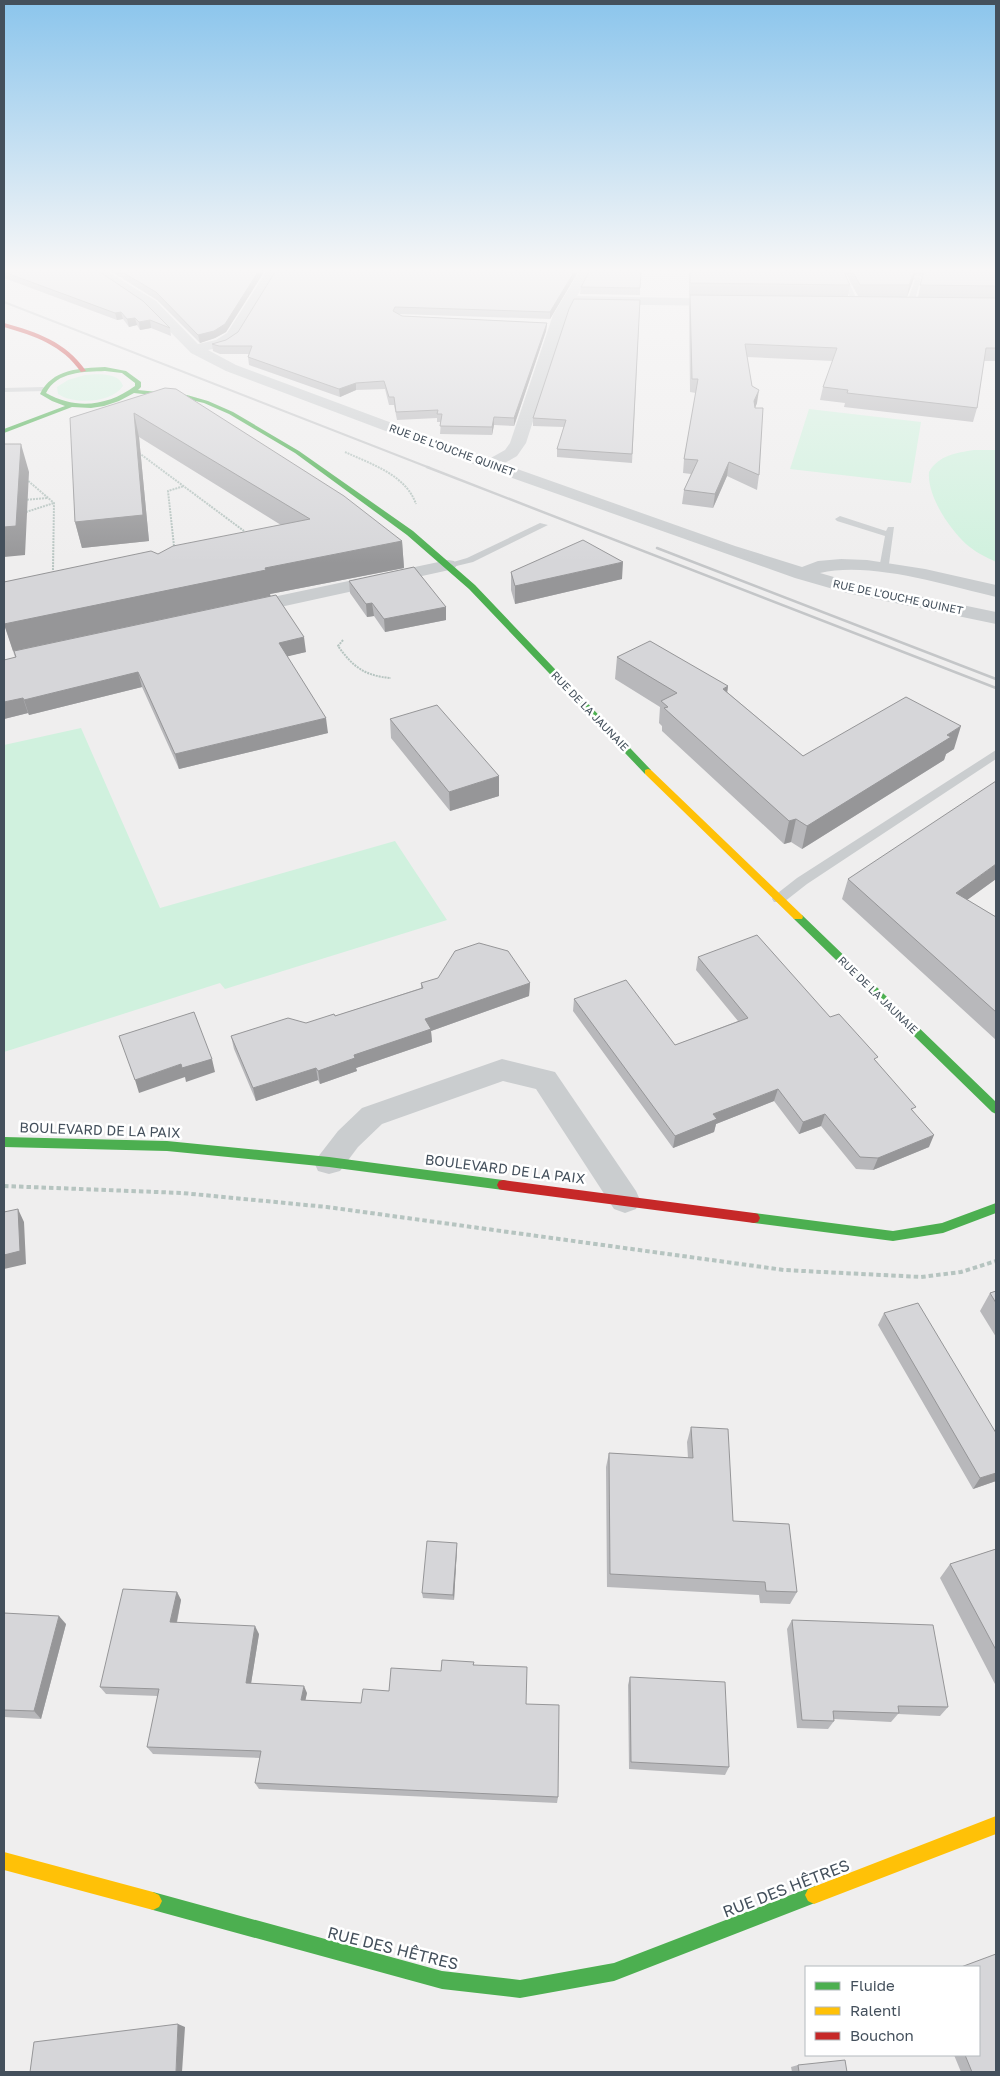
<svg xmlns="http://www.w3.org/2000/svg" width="1000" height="2076" font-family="'Golos Text',sans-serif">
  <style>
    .green { fill: #d0f1de }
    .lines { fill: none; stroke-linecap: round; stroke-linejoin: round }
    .path-far1 { stroke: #b6c4c0; stroke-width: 2; stroke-dasharray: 2 1; stroke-linecap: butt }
    .path { stroke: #b6c4c0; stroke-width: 4; stroke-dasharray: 4.5 3; stroke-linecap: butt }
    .lane { fill: #cacdcf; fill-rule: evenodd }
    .street { fill: #cacdcf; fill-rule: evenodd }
    .fast { fill: #4caf50; fill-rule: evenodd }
    .slow { fill: #ffc107; fill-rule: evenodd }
    .jam { fill: #c62828; fill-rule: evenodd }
    .rail-far1 { stroke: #c4c6c8; stroke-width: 2 }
    .rail { stroke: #c4c6c8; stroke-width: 2.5 }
    .wall { fill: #b8b8bb; fill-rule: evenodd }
    .shaded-wall { fill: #969698 }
    .building { fill: #d6d6d9; stroke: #969698 }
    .labels { text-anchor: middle; stroke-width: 5; stroke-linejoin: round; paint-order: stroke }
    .far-street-label { font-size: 11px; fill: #44505c; stroke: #fff }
    .street-label { font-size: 14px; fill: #44505c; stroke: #fff }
    .near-street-label { font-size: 16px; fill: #44505c; stroke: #fff }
  </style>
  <rect width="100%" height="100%" fill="#efeeee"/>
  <!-- green -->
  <path class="green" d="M85,375C97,374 119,372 123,386C112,403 74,405 58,394L57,387L68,380Z
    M809,409L921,422L911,483L790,469Z
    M974,450H996V562C986,557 975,552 966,544C949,528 927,496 929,472C939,455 956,453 974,450Z
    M81,728L160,908L395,841L447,920L225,989L220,983L4,1052V745Z"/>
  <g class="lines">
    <!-- path-far1 -->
    <path class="path-far1" d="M345,452C371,464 406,475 416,504
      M139,453L244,531
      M26,479L54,503L53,570
      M24,500L48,498
      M23,513L54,503
      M174,546L168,491L184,486
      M343,640L338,646C353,667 365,676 391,678"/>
    <!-- path -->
    <path class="path" d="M4,1186L182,1193L327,1207L784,1270L921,1277L961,1272L996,1261"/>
    <!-- lane -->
    <path class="lane" d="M838,272H844L860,306L853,304Z
      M883,272H895L921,278L913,307L906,305L915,280Z
      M43,387L47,389L46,391L4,392V388Z
      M840,516L886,531L888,527H894L888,571L879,569L885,536L837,521L835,519Z
      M540,523L548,525L473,562L448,568L443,565L467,558Z
      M996,750V759L807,884L784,902H774L772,899L774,896L797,878Z"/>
    <!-- street -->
    <path class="street" d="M93,272H108L156,301L198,344L216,340L227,333L266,272H278L237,339L226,346L208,350L236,365L489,459L505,450L510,443L553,315L579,272H591L577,296L732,299L733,302L732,305L727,306L573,304L567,315L526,443L517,456L503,464L735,546L802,567L818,561L841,559L867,560L925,569L996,585V597C946,585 870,561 820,573L851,582L996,612V624L847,593L795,578L484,468L226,371L191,353L146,307Z
      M448,560L454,561L457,565L454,569L244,615L237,613L234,609L237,605L244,603Z
      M502,1059L555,1072L636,1191L640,1200L636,1209L625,1213L614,1209L536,1089L503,1081L382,1124L358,1147L340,1171L329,1174L318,1171L314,1162L338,1131L362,1108Z"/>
    <!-- fast -->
    <path class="fast" d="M105,367L126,371L141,382V387L138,390L187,395L208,401L233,412L299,451L413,531L475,585L651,770V774H645L469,589L407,535L295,453L229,414L204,403L187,399L134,393L119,401L104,406L91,408L72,407L4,433V429L65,406L52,401L40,394C52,369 80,368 105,367ZM105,371L122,373L135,383V386C108,406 76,410 46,393C57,371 84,372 105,371Z
      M798,914L802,915L996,1102V1114L992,1112L794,919L793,917L794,915Z
      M4,1137L167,1141L329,1157L503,1180L507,1181L509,1185L507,1189L503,1190L329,1167L167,1151L4,1147Z
      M996,1203V1213L943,1233L893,1241L754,1223L750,1222L748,1218L750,1214L754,1213L893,1231L942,1223Z
      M814,1886L820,1889L823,1895L820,1901L614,1981L520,1998L442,1989L153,1910L147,1907L144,1901L147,1895L153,1892L442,1971L520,1980L614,1963Z"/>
    <!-- slow -->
    <path class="slow" d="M648,769L651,770L802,915L803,917L802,919H794L645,774V770Z
      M996,1816V1834L814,1904L808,1901L805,1895L808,1889Z
      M4,1852L153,1892L159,1895L162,1901L159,1907L153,1910L4,1870Z"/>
    <!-- jam -->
    <path class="jam" d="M4,323C37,332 66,342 86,371L81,372C62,345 35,336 4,327Z
      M503,1180L754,1213L758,1214L760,1218L758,1222L754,1223L503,1190L499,1189L497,1185L499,1181Z"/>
    <!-- rail-far1 -->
    <path class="rail-far1" d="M4,302L430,468"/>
    <!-- rail -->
    <path class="rail" d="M427,467L996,688
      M657,548L996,679"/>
  </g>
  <!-- wall -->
  <path class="wall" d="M4,272H100L170,328L171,336L151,328L140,330L137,325L129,327L123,319L117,320L4,278Z
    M112,272H264L226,332L215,338L200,343L157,300Z
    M578,272L550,319L398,314L402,316L547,323L546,331L514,426L494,425L492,435L440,434L441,422H437V418L397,420L394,405H389L385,389L356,390L340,397L249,365L248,357L249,354H220L213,351L212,344L226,340L238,332Z
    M689,272H844L850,285L848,296H858L845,272H996V361H984L977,408L973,422L844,407L845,403L820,400L823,387L833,361L747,357L752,386L757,403L755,408L759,475L757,490L727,476L713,508L682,504L684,490L691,474L683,473L684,459L696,393L690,392L689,307L690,295H689ZM914,275L922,277L918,297H907Z
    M581,287L640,288V295L580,294Z
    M640,300L632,463L557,457V449L564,427L533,426V418Z
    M165,388L402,541L404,568L270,594L306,652L287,656L328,733L179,769L142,687L29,715L28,713L4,719L15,657L4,624V582L158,554L281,525L139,437L149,541L82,548L75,522L70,418Z
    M511,572L622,579L515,604L511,590Z
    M349,581L446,607V620L385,632L374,616L367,617L350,593Z
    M617,657L728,686L727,692L803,756L954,749L946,754L944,760L802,849L791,842L784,844L662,731V726L659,723L660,707L615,679Z
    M390,719L499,796L450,811L391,738Z
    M848,879H996L967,900L996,917V1040L842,899Z
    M698,957L830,1017L877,1062L914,1112L929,1147L873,1170L856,1169L821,1126L799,1134L774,1101L716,1124L714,1132L673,1148L573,1011L574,999L675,1045L738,1021L696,970Z
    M421,983H530L529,996L431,1031L432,1042L356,1068L357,1071L320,1084L318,1080L256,1101L234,1049L231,1036L306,1023L335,1016L421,988Z
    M996,1291V1337L980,1311L990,1293Z
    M884,1313L996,1481L973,1489L878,1325Z
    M691,1427L733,1521L797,1592L790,1604L760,1603L759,1595L607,1587L606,1467L609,1453L688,1458L687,1442Z
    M457,1543V1548L454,1600L423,1598L422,1593Z
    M996,1549V1686L940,1578L950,1564Z
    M177,1592L181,1600L177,1623L259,1634L251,1683L307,1693L305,1700L361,1703L389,1691L441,1671L474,1662V1665L526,1704L558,1797L557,1803L259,1789L255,1783L260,1758L153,1754L147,1747L158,1696L106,1694L100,1687Z
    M4,1613L66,1624L41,1719L4,1717Z
    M792,1620L948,1707L940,1716L898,1714L891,1722L834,1719V1721L828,1729L797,1728L787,1629Z
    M630,1677L729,1767L725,1775L629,1769L628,1685Z
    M954,2055H979L996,2072H961Z
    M798,2065L847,2072H792L791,2067Z"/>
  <!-- shaded-wall -->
  <path class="shaded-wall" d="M258,272H264L226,332L215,338L200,343L198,335Z
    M574,272H578L550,319V312Z
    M915,272L913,281L907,297L909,285Z
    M121,312L123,319L117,320L115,313Z
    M135,318L137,325L129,327L127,319Z
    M150,320L151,328L140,330L139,322Z
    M547,323L546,331L514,426V418Z
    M356,383V390L340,397L339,389Z
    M759,390L757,403L752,415L754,401Z
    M134,413L139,437L149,541L82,548L75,522Z
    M494,417V425L492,435V427Z
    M21,444L29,472L25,555L4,557V527Z
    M729,462L727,476L713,508L715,494Z
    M402,541L404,568L270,594V596L13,651L4,624L265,568Z
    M623,562L622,579L515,604V586Z
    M372,603L374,616L367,617L366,604Z
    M446,607V620L385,632L384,619Z
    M304,637L306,652L281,658L279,643Z
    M138,672L142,687L29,715L24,700Z
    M728,686L725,709L723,689Z
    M23,698L28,713L4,719V702Z
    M326,718L328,733L179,769L175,754Z
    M961,726L954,749L946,754L944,760L802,849L807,826Z
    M499,776V796L450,811L449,792Z
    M796,819L791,842L784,844L789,821Z
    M996,864V879L949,913L956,893Z
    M530,983L529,996L431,1031L432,1042L356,1068L357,1071L320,1084L318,1071L354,1055L425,1019Z
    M212,1059L215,1072L186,1082L185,1077L139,1093L135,1080L181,1064Z
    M316,1068L318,1080L256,1101L253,1088Z
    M778,1089L774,1101L716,1124L714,1132L673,1148L675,1136L713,1114Z
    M825,1114L821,1126L799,1134L803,1122Z
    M934,1135L929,1147L873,1170L878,1158Z
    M18,1209L24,1222L26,1264L4,1269V1255Z
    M996,1473V1481L973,1489L980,1478Z
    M457,1543V1548L454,1600L453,1595Z
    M177,1592L181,1600L175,1630L170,1622Z
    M59,1616L66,1624L41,1719L34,1711Z
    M255,1626L259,1634L250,1690L246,1683Z
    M304,1686L307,1693L304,1707L301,1700Z
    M178,2024L185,2027L182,2072H176Z"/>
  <!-- building -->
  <path class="building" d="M4,272H100L143,301L170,328L150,320L139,322L135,318L127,319L121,312L115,313Z
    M122,272H258L225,324L214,331L198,335L156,292Z
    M275,272H574L550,312L395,307L393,311L402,316L547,323L514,418L494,417L492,427L440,426L442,414H437L438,410L396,412L394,397H389L384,381L356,383L339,389L248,357L252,346H219L212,344L226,340L238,332Z
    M589,272H641L640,288L581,287Z
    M690,272H844L850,285L690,283Z
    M853,272H914L909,285H860Z
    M924,272H996V286L920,285Z
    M690,295L996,298V348H986L977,408L847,393L848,390L823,387L837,348L745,344L752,386L759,390L754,401L755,408H763L759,475L729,462L715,494L684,490L698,460L684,459L698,379H692Z
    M574,299L640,300L632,454L557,449L566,420L533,418L569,309Z
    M165,388L176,389L344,496L402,541L265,568L266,570L4,624V582L151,551L158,554L173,546L310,519L134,413L143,515L75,522L70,418Z
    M4,444H21L16,526L4,527Z
    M583,540L623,562L515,586L511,572Z
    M414,567L446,607L384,619L372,603L366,604L349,581Z
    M276,595L304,637L279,643L326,718L175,754L138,672L24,700L23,698L4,702V660L16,657L14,651Z
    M650,641L728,686L723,689L803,756L906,697L961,726L947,735L951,737L807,826L796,819L789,821L664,708L668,707L661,701L677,693L617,657Z
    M437,705L499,776L449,792L390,719Z
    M996,781V864L956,893L996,917V1012L848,879Z
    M757,935L830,1017L839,1014L878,1057L874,1059L916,1107L911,1109L934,1135L878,1158L860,1157L825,1114L803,1122L778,1089L713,1114L717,1119L675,1136L574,999L626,980L675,1045L748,1018L698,957Z
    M479,943L508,951L530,983L425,1019L431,1029L354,1055L355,1058L318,1071L316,1068L253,1088L231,1036L288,1018L306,1023L334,1014L335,1016L423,988L421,983L438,978L455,951Z
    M194,1012L212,1059L182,1068L181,1064L135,1080L119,1036Z
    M18,1209L20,1251L4,1255V1212Z
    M996,1291V1303L990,1293Z
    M918,1303L996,1433V1473L980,1478L884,1313Z
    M691,1427L728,1429L733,1521L789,1524L797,1592L766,1591L765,1582L610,1574L609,1453L693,1458Z
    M427,1541L457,1543L453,1595L422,1593Z
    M996,1549V1650L950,1564Z
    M123,1589L177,1592L170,1622L255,1626L246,1683L304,1686L301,1700L361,1703L363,1689L389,1691L391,1668L441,1671L442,1660L474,1662L473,1665L527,1667L526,1704L559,1705L558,1797L255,1783L261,1751L147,1747L159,1689L100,1687Z
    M4,1613L59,1616L34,1711L4,1710Z
    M792,1620L933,1625L948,1707L898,1706L899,1713L833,1711L834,1721L802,1720Z
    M630,1677L725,1682L729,1767L631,1762Z
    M996,1954V2072H972L965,2055H979V1967H961Z
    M178,2024L176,2072H30L34,2042Z
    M845,2060L847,2072H799L798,2065Z"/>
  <!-- sky -->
  <linearGradient id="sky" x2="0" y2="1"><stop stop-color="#8bc5ec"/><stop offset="0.48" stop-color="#f8f7f7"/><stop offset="1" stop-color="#f8f7f7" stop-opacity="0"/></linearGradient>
  <rect width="1000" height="563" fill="url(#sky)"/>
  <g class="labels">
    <!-- far-street labels -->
    <g class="far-street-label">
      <text transform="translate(452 450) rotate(20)" y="4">RUE DE L'OUCHE QUINET</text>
      <text transform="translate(898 597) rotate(12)" y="4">RUE DE L'OUCHE QUINET</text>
      <text transform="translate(590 711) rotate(46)" y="4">RUE DE LA JAUNAIE</text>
      <text transform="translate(878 995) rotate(44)" y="4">RUE DE LA JAUNAIE</text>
    </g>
    <!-- street labels -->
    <g class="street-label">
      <text transform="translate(100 1130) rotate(2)" y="5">BOULEVARD DE LA PAIX</text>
      <text transform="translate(505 1169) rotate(7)" y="5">BOULEVARD DE LA PAIX</text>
    </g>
    <!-- near-street labels -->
    <g class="near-street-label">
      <text transform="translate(786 1888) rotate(-21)" y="6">RUE DES HÊTRES</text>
      <text transform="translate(393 1948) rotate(14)" y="6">RUE DES HÊTRES</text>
    </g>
  </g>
  <!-- border -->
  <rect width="1000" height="2076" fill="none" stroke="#44505c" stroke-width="10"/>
  <!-- legend -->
  <rect x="805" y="1966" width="175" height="90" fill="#ffffff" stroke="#b4b9be"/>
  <rect x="815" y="1982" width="25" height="8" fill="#4caf50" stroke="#b4b9be"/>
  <text x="850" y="1991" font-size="15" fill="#44505c">Fluide</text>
  <rect x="815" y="2007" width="25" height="8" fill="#ffc107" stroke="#b4b9be"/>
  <text x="850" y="2016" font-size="15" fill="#44505c">Ralenti</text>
  <rect x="815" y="2032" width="25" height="8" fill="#c62828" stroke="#b4b9be"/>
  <text x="850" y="2041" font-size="15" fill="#44505c">Bouchon</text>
</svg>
